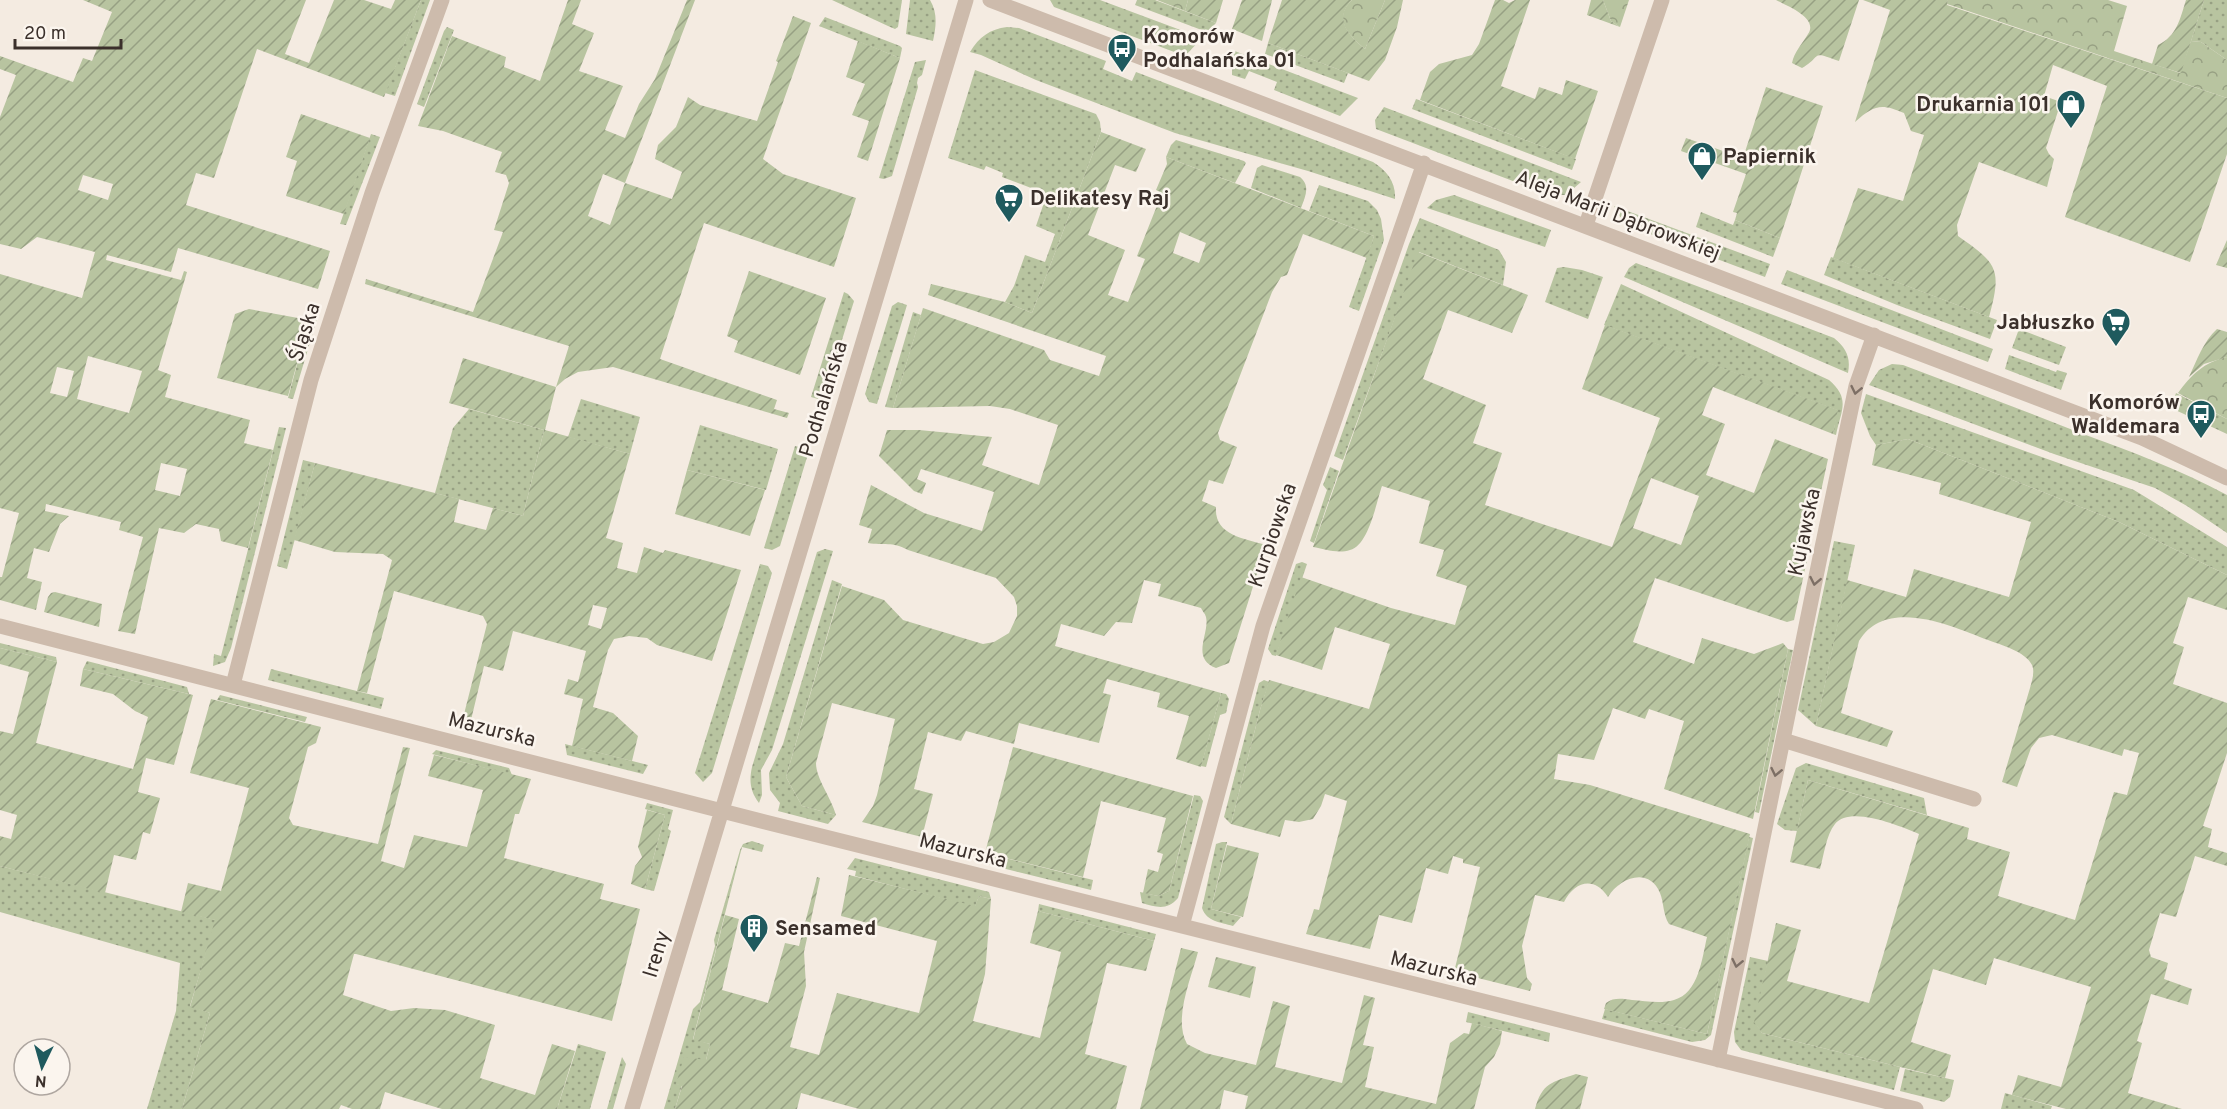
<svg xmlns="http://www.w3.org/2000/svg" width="2227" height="1109" font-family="Overpass,sans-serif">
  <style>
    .grass { fill: url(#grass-dots) }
    .forest { fill: url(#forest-crowns) }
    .garden { fill: url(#garden-furrows); fill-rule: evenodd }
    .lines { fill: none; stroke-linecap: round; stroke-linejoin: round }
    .minor { stroke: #cdbbac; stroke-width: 15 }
    .oneway { stroke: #7d6f65 }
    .labels { text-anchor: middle; stroke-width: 5; stroke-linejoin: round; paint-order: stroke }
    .poi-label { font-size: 21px; font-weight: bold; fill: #3b302b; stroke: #fbf5ee; text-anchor: start }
    .street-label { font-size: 21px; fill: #3b302b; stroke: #fbf5ee }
  </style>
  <defs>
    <pattern id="grass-dots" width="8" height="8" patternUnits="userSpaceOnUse" patternTransform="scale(1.5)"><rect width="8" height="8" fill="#b8c4a0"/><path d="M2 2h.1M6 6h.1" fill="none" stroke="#97a083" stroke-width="1.8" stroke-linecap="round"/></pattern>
    <pattern id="forest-crowns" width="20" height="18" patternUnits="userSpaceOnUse" patternTransform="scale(1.5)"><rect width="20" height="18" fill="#b8c4a0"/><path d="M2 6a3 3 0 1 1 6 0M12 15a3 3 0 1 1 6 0" fill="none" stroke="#97a083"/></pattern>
    <pattern id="garden-furrows" width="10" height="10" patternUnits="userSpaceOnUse" patternTransform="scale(1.5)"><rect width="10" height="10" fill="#b8c4a0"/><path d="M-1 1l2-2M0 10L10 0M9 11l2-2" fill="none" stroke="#97a083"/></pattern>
  </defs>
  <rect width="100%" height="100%" fill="#f4ebe1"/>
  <!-- grass -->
  <path class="grass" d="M421,0H430L395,96L385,93Z
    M832,0H902L898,27L895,29L888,26Z
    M910,0H930C938,13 936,27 933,41L906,34Z
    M1050,0H1100L1202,38L1185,56L1054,7Z
    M1137,0H1155L1216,23L1207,32L1135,5Z
    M2204,0H2227V60L2201,42L2191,41Z
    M825,17L900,46L902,48L900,58L819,26Z
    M447,27L454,30L424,107L417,104L444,31Z
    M1007,27L1019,28L1106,61L1103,69L1132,81L1136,72L1373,162C1387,171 1396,182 1395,199L1308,171L1175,133L1036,80L981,55L970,52C979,37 990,29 1007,27Z
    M1268,43L1348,73L1344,83L1265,54Z
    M1232,50L1358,98L1340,116L1274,90L1277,82L1249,71L1245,79L1232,75Z
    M926,60L922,75L918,78L917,83L918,87L892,176L884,179L879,178L915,62Z
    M975,70L1096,114L1100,122L1101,132L1032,313L1005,302L1014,286L1025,255L1045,262L1055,234L1036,226L1047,194L1002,177L1003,173L986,166L984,170L948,158Z
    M1416,99L1576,159L1572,170L1412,109Z
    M1384,107L1581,182L1566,195H1550L1376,129L1375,120Z
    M371,134L380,137L346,225L340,224Z
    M1176,140L1244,161L1246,163L1235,183L1166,157L1171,145Z
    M1262,165L1300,177C1311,186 1305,197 1301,208L1251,188L1257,168Z
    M1319,185L1368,201L1377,210L1381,219L1384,240L1359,311L1349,307L1374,236L1309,211Z
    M1454,195L1551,230L1545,247L1427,208L1436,200Z
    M1614,206L1770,264L1765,277L1629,226L1622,220Z
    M1701,212L1733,225L1735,220L1780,238L1773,257L1696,227Z
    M1420,218L1499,250L1506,262L1503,285L1419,252L1343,460L1334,456L1409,244Z
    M1831,257L1997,320L1990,339L1897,305L1824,275Z
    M1636,263L1834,338C1846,348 1851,357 1848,373L1624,277L1629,268Z
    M1564,267L1582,270L1603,277L1588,319L1545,302L1557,268Z
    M1787,270L1993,349L1988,362L1781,284Z
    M1621,284L1829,380C1851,399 1841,410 1836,435L1833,434L1837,410L1604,325Z
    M844,292L848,294L854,301L825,395L818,399L811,397Z
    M898,302L907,305L877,404L869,402L865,394L892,306Z
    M913,312L921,315L893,408L885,407Z
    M310,317L317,319L293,399L288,398Z
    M2019,329L2066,347L2059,365L2012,348Z
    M2009,355L2056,372L2057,370L2067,373L2061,390L2005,369Z
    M1892,364L1903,365C1963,388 2023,410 2083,434C2132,452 2181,470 2227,495V533L2187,506L2155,488L2054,454L1869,385L1879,370Z
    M2176,393L2227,419V434L2171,408Z
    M1866,394L2134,490L2227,547V575L2119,522L1908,439L1876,445L1870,436L1861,413Z
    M581,399L640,417L630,454L568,437Z
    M469,409L544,430L523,516L435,493L453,428Z
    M700,425L778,449L766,490L687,470Z
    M279,427L286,428L231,648L225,662L213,666L214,654L221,656Z
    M795,446L804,448L808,454L780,546L772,550L764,548Z
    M303,460L315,463L287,569L277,566Z
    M1330,467L1339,471L1314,543L1310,541L1327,490L1323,485Z
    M1834,541L1855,545L1816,726L1798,710Z
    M825,549L833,551L772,750L761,770L762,795L759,803C750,791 749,781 752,767L817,552Z
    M1302,562L1307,564L1276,656L1272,655L1268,649L1296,564Z
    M760,564L768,566L772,573L712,773L703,782L695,773Z
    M832,580L842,584L786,777L802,806L836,815L828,824L778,811L780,803L770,790L769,773L783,744Z
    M0,643L56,657L57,662L0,648Z
    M1788,649L1793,650L1759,813L1755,812Z
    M87,661L187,687L189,694L83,669Z
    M271,669L384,698L381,709L268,680Z
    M1264,680L1269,682L1260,710L1231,824L1224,817L1259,683Z
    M1221,693L1226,694L1229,699L1226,713L1220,715L1206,767L1201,766Z
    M220,695L307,717L305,722L217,700Z
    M565,744L648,765L643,774L567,755Z
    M436,750L509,768L512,775L432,754Z
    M1806,763L1924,798L1927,815L1808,780L1797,831L1785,830L1777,824L1796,768Z
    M1194,795L1200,796L1203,801L1178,898C1167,911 1156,907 1142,903L1140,892L1158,896L1169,891Z
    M647,803L673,810L668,829L671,831L654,891L645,889L665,815L645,809Z
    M1749,837L1753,838L1711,1035L1705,1040L1692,1042L1602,1019L1605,1009L1707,1034Z
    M752,841L764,845L762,852L742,847L693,1039L710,1044L706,1060L677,1084L682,1085L675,1109H664L693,1009L700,1002L715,946L714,940L740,850L743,844Z
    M1222,842H1227L1211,909L1241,917L1233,926C1220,922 1207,922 1202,908L1216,844Z
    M981,852L1093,880L1091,890L982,863Z
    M855,858L989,892L991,899L979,896L975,907L855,876L856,871L847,869Z
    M0,866L216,920L190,1006L210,1013L182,1109H147L176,1011L180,963L0,912Z
    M1039,904L1156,934L1154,941L1038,911Z
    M1750,957L1768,961L1755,1022L1762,1033L1900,1067L1894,1090L1741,1050L1735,1042L1734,1032Z
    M1468,1012L1550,1033L1549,1042L1466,1022Z
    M578,1044L606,1052L590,1109H557Z
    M622,1057L626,1064L613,1109H607Z
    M1905,1069L1954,1080L1950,1097L1944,1102L1900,1091Z
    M2005,1093L2052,1106L2051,1109H2001Z"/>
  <!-- forest -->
  <path class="forest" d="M1157,0H1188L1185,11Z
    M1352,0H1385L1365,49C1349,36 1332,19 1352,0Z
    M1603,0H1629L1620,27L1611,21Z
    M1948,0H2108L2127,6L2114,51L2180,73L2191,41L2201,42L2227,60V98L1947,4Z
    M2227,357V419L2178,393C2191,375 2204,362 2227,357Z"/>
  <!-- garden -->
  <path class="garden" d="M83,0H306L285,54L309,63L334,0H364L391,9L395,0H421L384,97L257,49L214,178L196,173L186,205L330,251L318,289L178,248L171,272L107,255L106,260L181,280L184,271L187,272L158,370L171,375L165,397L250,420L244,443L273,450L248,548L221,541L219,529L196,524L184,533L159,528L135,634L118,631L143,537L119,530L121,522L46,504L45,511L69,516L60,524L49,552L34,548L27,578L42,582L36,610L0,600V577H2L19,513L0,508V274L82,298L95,252L37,237L21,249L0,244V117L16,75L0,69V56L73,82L83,58L92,61L112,12ZM83,175L113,184L108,200L78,190ZM88,356L142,371L129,413L77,399ZM57,367L74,371L67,397L50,393ZM161,463L187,469L180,496L155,490Z
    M568,0H581L572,24L594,33L579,71L623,86L605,130L625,138L639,104L655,79L687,0H695L625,183L672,199L682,172L655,159L658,145L676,127L688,97L700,105L757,121L778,62L776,61L793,16L811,23L763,159L783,174L856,198L834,267L704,223L660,359L777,400L774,409L789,413L787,418L613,367L578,372L565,379L556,387L545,430L630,454L606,538L623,543L617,568L637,573L644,547L663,553L665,550L741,570L712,661L657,645L647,638L629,636L614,639L608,650L593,707L613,713L638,736L632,761L572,746L583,699L564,694L568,679L578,682L586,651L513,631L503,671L484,666L471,720L463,718L487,624L483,616L394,591L367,693L357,691L392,560L383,554L335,552L294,540L315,463L459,499L454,522L486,530L493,508L523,516L544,430L449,403L463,358L556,387L569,346L365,284L366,279L473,312L503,232L494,230L509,183L506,175L495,172L502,152L443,131L418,126L452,36L506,57L504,67L540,81ZM603,174L625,183L610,225L588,216ZM593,605L607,608L601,629L588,625Z
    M1188,0H1223L1216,23L1185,11Z
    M1242,0H1272L1262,41L1232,29Z
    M1282,0H1352C1333,19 1349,36 1365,49L1385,0H1403L1397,27L1385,60L1369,81L1268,43Z
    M1495,0H1503L1509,3L1515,0H1530L1501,86L1535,99L1539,87L1562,95L1566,80L1598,91L1575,159L1420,100L1430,72L1439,64L1472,55L1479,44Z
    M1591,0H1603L1611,21L1620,27L1587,15Z
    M1776,0H1859L1839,61C1809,50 1823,56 1802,68L1792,63C1794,52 1802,44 1808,34C1819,18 1787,6 1776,0Z
    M1863,0H1948L1947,5L2227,98V154L2190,262L2065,217L2107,86L2053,65L2044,96L2061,102L2046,148L2049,154L2054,159L2047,187L1979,162L1957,225L1958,236C1998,264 2002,269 1989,317L1833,258L1858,188L1903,201L1924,135L1911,131L1904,113C1881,103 1874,105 1855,122L1890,10Z
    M2186,0H2204L2181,73L2152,64L2158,45C2177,36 2180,19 2186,0Z
    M858,41L900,58L868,161L857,157L869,121L852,115L865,84L846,77Z
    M1766,87L1823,106L1780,238L1735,220L1737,213L1733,212L1746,174L1681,151L1686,138L1743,158Z
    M301,114L370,138L344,214L286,196L297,161L286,157Z
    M1101,132L1146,149L1136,172L1115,165L1088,235L1125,250L1108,295L1128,302L1145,259L1137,256L1162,193L1156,190L1167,164L1166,157L1374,236L1367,258L1303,234L1287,275L1281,277L1272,292L1218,433L1220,440L1237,447L1223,484L1209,480L1202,501L1216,507C1214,535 1243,538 1266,545L1229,663L1216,668C1190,658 1210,633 1206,617C1205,613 1202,611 1201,608L1158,596L1161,584L1144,580L1132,623L1116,622L1104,636L1061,624L1055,646L1221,693L1201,767L1176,759L1189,716L1157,707L1160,693L1107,679L1103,693L1111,695L1099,743L1019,723L1014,744L966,731L961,741L928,732L914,789L933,794L922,837L862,822L873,806L877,795L895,719L832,703L816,763C816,779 831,797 836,815L802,806L786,777L842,586L884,600L903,620L983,644L994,642L1009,633L1017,616V606L1014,597L996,578L908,550C892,541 884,546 868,543L872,529L859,525L871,485L924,513L982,531L994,492L921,469L917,479L926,483L922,494L914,491L879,456L887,430H919L992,437L982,465L1039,485L1058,425L1010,409L990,406L893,408L923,308L1044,350L1050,360L1099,376L1106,356L928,295L931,284L1005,302L1032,313ZM1180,232L1206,243L1199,263L1173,253Z
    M2227,240V268L2216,265Z
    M1418,252L1528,295L1512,333L1448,310L1423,379L1486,405L1473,443L1502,453L1485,505L1612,547L1660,418L1582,389L1605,325L1838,410L1833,434L1713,387L1702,415L1725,424L1706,475L1754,493L1775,439L1828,459L1818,505L1805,504L1800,534L1812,537L1794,620L1787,622L1655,578L1633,642L1694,664L1702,638L1754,654L1783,643L1788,649L1753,819L1664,789L1684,721L1649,709L1645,719L1613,708L1594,760L1558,754L1554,779L1590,785L1750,834L1707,1034L1604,1009L1606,1003C1614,997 1623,999 1632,1000C1645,1001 1661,1004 1674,1000C1699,993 1702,958 1707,937L1669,924C1663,915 1664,903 1660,893C1649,866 1619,878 1608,897C1594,875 1574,882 1564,902L1535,895L1522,946L1527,978L1532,984L1530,991L1454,972L1480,867L1463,863V859L1453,856L1448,874L1426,868L1412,923L1379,915L1370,949L1306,934L1314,909L1319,910L1347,801L1325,794L1321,806L1313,819L1299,822L1285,820L1280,837L1231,824L1260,710L1269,680L1369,709L1390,644L1335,627L1322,670L1276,655L1301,577L1391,608L1455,625L1467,586L1436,576L1444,550L1419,543L1430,501L1382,486C1376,503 1369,545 1350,550C1338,554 1324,549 1313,547ZM1651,478L1699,496L1681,545L1633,528Z
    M749,271L826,298L800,375L734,352L738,341L727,336Z
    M249,309L309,320L288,396L217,378L235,314Z
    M2217,329L2227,332V357L2204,364L2189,377C2197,360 2203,342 2217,329Z
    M1908,439L2119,522L2227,575V610L2188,597L2173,643L2184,647L2173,684L2227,703V753L2203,826L2212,829L2208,847L2227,853V866L2195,856L2176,917L2160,913L2149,950L2151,957L2168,963L2164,979L2192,989L2188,1005L2151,994L2137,1041L2142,1043L2128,1093L2182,1109H2066L2012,1095L2018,1075L2061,1087L2091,987L1994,958L1986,985L1933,969L1911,1042L1951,1055L1945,1078L1762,1033L1754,1022L1776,923L1801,930L1787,981L1869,1003L1919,834C1900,826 1850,805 1835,824C1826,835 1824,855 1820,869L1790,862L1808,780L1969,828L1967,839L2010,852L1998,896L2075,920L2114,792L2127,795L2139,753L2124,749L2122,756L2052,735L2039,738L2031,748L2017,787L2002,782L2030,688C2032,681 2035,672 2032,665C2025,651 2001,645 1988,640C1952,626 1886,596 1859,641L1841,713L1893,731L1887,747L1816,726L1847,580L1906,597L1914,569L2009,597L2031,522L1939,494L1941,483L1872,465L1876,445Z
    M687,470L765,490L750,536L675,514Z
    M55,592L102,604L99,627L44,612L48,597L51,593Z
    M0,648L57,662L36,743L133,769L148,717L135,711L113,694L80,686L83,669L193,695L174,765L146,758L138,792L160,798L150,834L143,832L136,860L114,855L105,893L0,866V836L11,839L17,815L0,810V731L13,734L29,672L0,664Z
    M211,699L321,727L316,743L308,747L289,818L293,825L378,844L403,747L410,748L381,861L404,868L414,835L467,847L483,790L428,776L434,755L531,779L519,814H515L504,858L604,884L600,899L640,909L612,1021L356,954H354L343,995L391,1011L414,1008L445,1010L495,1025L480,1078L535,1095L552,1044L575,1051L557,1109H442L385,1092L380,1109H352L341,1105L339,1109H182L210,1013L190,1007L215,920L181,912L188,883L221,891L249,788L190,773Z
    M1013,747L1193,796L1169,891L1158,896L1143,893L1148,869L1158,872L1163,854L1157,852L1166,818L1101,801L1083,877L985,853Z
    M647,810L665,815L645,889L631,884L635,866L642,857L638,847Z
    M1227,845L1259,853L1243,917L1211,909Z
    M849,875L975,906L979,896L991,899L985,974L973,1021L1040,1038L1061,952L1030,943L1038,911L1154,941L1146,971L1107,963L1085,1054L1127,1066L1116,1109H859L801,1093L797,1109H675L682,1086L676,1084L684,1057L706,1060L710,1044L693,1040L725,915L739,919L722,990L768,1003L785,943L799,946L817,877L820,878L804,952L806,986L790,1047L819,1055L837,993L919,1013L937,941L841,916Z
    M1181,948L1198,952C1191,979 1173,1019 1187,1044L1205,1053L1256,1065L1273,1001L1290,1006L1275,1067L1342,1083L1364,995L1375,998L1363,1045L1374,1047L1365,1087L1436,1104L1450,1043L1464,1033L1469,1034L1472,1023L1502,1031L1500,1044L1494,1057L1485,1067L1474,1109H1245L1248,1096L1224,1090L1220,1109H1140Z
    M1216,957L1256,967L1250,998L1208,987Z
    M1576,1074L1588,1077L1580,1109H1535C1542,1083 1552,1082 1576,1074Z"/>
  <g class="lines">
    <!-- minor -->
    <path class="minor" d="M990,0L2142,438L2227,478
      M1586,225L1662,0
      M0,626L765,822L1916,1109
      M233,685L311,380L372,193L442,0
      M1783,740L1974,799
      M1182,926L1263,626L1424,163
      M1718,1060L1820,557L1856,386L1874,335
      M632,1109L966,0"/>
  </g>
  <!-- one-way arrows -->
  <defs><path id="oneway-chevron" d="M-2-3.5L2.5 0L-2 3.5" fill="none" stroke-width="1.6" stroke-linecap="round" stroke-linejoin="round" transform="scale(1.5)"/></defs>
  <g class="oneway">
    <use href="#oneway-chevron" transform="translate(1856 390) rotate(102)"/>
    <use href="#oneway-chevron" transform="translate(1815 581) rotate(101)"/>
    <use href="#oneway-chevron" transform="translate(1776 772) rotate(102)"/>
    <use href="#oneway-chevron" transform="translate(1737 963) rotate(102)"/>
  </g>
  <!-- icons -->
  <defs>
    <g id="bus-pin" transform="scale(1.5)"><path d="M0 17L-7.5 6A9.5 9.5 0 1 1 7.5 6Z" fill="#1f5a5e" stroke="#fbf5ee"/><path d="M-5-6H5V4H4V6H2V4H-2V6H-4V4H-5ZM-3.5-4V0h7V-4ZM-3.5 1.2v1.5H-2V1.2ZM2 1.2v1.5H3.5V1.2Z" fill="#fff"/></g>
    <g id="shop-pin" transform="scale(1.5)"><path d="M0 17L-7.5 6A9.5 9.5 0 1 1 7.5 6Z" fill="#1f5a5e" stroke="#fbf5ee"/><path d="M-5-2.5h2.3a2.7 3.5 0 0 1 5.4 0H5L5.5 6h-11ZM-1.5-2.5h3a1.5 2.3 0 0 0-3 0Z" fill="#fff"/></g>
    <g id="supermarket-pin" transform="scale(1.5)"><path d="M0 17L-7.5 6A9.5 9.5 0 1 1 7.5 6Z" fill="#1f5a5e" stroke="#fbf5ee"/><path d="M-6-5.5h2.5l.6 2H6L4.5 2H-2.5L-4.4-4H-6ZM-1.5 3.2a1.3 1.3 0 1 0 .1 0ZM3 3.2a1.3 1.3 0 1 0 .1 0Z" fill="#fff"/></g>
    <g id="building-pin" transform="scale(1.5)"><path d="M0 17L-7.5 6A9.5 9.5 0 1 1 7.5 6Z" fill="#1f5a5e" stroke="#fbf5ee"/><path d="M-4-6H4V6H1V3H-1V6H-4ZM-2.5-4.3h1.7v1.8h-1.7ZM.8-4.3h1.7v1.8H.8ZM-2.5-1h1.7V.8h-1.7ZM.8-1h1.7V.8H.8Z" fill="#fff"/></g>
  </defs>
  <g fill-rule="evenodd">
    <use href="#bus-pin" x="1122" y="48"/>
    <use href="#shop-pin" x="2071" y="104"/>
    <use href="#shop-pin" x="1702" y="156"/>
    <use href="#supermarket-pin" x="1009" y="198"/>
    <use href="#supermarket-pin" x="2116" y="322"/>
    <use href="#bus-pin" x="2201" y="414"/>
    <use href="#building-pin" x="754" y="928"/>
  </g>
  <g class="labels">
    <!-- poi labels -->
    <g class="poi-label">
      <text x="1143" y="43">Komorów<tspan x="1143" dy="24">Podhalańska 01</tspan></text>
      <text x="2050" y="111" text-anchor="end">Drukarnia 101</text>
      <text x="1723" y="163">Papiernik</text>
      <text x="1030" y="205">Delikatesy Raj</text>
      <text x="2095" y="329" text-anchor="end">Jabłuszko</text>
      <text x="2180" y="409" text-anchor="end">Komorów<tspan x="2180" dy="24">Waldemara</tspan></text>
      <text x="775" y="935">Sensamed</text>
    </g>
    <!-- street labels -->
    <g class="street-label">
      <text transform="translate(1618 215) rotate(21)" y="7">Aleja Marii Dąbrowskiej</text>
      <text transform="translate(304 332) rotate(-72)" y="7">Śląska</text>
      <text transform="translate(823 399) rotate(-73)" y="7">Podhalańska</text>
      <text transform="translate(1804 532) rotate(-78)" y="7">Kujawska</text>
      <text transform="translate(1272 535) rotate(-71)" y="7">Kurpiowska</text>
      <text transform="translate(492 729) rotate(14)" y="7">Mazurska</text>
      <text transform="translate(963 850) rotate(14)" y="7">Mazurska</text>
      <text transform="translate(656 954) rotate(-73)" y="7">Ireny</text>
      <text transform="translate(1434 968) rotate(14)" y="7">Mazurska</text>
    </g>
  </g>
  <!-- north arrow -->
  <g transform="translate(42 1067) rotate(185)"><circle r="28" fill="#fbf5ee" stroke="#aea6a0" stroke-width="1.5"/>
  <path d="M0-4.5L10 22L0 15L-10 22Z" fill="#1f5a5e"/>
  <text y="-9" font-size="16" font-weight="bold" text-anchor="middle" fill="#3b302b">N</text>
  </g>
  <!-- scale -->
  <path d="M15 39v9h106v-9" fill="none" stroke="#3b302b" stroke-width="3"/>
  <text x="24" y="39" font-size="18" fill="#3b302b" stroke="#fbf5ee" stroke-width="4.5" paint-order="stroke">20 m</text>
</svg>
